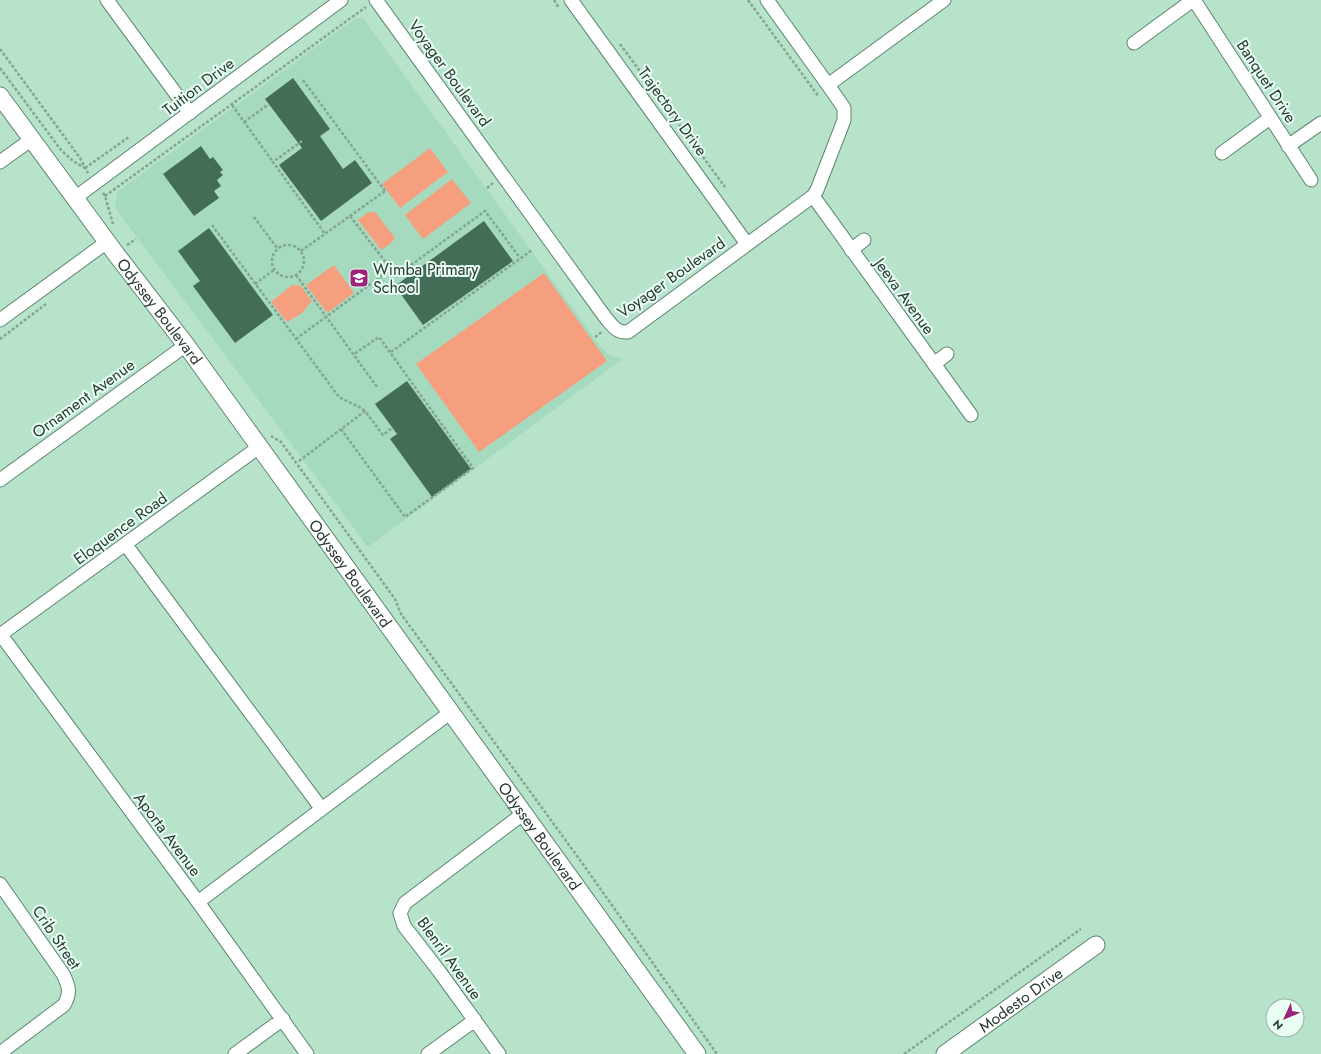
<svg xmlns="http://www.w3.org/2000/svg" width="1321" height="1054" font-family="Jost,sans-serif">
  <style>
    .built { fill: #a5dabe }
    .green { fill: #f59f7e }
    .building { fill: #446d58 }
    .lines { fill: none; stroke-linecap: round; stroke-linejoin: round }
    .minor-casing { stroke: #5d8671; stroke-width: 15 }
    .tertiary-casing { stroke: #5d8671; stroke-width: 19 }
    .path { stroke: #83a592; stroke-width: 2.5; stroke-dasharray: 3 2; stroke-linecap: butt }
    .minor { stroke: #fff; stroke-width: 13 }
    .tertiary { stroke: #fff; stroke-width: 17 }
    .labels { text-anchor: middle; stroke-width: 4; stroke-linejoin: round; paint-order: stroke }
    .street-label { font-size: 16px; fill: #293a31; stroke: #e8fef2 }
    .poi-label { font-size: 16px; fill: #293a31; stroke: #e8fef2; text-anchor: start }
  </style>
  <rect width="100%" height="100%" fill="#b7e3cb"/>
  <!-- built -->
  <path class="built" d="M356,18H363L601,347L608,354L619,358H624L368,547L115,208L117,192Z"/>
  <!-- green -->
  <path class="green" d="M430,148L448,172L400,208L382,184Z
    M452,179L471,203L423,239L405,215Z
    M371,212H375L395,238L390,244L381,250L358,220L367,213Z
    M334,265L354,293L327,313L306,285Z
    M544,273L607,361L479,452L416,364Z
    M292,285L301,286L312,301L301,314L287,322L271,302Z"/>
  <!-- building -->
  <path class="building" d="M293,78L330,129L320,136L343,169L355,160L372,183L321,221L279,165L302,148L265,99Z
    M201,146L210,159L213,157L223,170L220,172L223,175L217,180L221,186L214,191L219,198L194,216L163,174Z
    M484,221L513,261L423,325L395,286Z
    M209,228L273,315L235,343L193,286L200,281L178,251Z
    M407,381L471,469L432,497L390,439L397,434L375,404Z"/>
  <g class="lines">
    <!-- minor casing -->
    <g class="minor-casing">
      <path id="minor" d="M107,0L190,113
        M376,0L605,317C613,326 616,333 628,332L813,196L817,190L841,128L844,120V108L828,85L767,0
        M571,0L747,244
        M1194,0L1311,180
        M1134,43L1193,0
        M828,85L944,0
        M1288,146L1321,123
        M1222,153L1270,118
        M0,162L32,139
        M813,196L971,415
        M75,198L341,0
        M851,250L864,240
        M0,320L107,242
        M934,364L947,354
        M0,480L186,345
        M126,545L321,808
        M0,635L259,447
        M1,635L198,902L307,1054
        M0,884L63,974C69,986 71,993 64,1005L0,1053
        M198,902L451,712
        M235,1054L283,1019
        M428,1054L475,1020
        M499,1054L439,971L404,926L400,913L405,903L524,813"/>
    </g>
    <!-- tertiary casing -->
    <g class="tertiary-casing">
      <g id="tertiary">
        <path id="s1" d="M0,96L116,254L186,345L697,1054"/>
        <path id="s2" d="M945,1054L1096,945"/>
      </g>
    </g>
    <!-- path -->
    <path class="path" d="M554,0L559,8
      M748,0L819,97
      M620,44L725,187
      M0,49L80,158L88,173
      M0,68L61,150L73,161L85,168
      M303,80L385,191
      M232,105L273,162
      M244,122L269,104
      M302,141L273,162L325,234
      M85,168L129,137
      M487,188L493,183
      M103,193L105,196L113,224
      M105,196L366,7
      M350,216L391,269
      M254,217L277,248
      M212,225L339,397L361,408L365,411
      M272 261a16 16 0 1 1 32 0a16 16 0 1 1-32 0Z
      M127,245L136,239
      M301,251L385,191
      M296,275L377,387
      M255,284L274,270
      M595,337L602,332
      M0,339L46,304
      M296,339L391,269L396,276L485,211L520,258
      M391,352L532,250
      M341,429L405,517L473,468L379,337L354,354
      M271,436L281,442L395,599L401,614L585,867L717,1054
      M299,461L365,411L383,435L392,428
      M904,1054L1081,929"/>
    <!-- minor -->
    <use href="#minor" class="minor"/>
    <!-- tertiary -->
    <use href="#tertiary" class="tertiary"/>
  </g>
  <!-- icons -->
  <defs>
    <g id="school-square" transform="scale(1)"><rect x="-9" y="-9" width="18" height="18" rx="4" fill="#9c227b" stroke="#e8fef2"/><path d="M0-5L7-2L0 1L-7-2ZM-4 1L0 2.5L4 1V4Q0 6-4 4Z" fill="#fff"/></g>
  </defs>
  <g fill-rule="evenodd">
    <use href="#school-square" x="359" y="278"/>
  </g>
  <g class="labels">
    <!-- street labels -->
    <g class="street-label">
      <text transform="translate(450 73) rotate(54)" y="6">Voyager Boulevard</text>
      <text transform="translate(1267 81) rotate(57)" y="6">Banquet Drive</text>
      <text transform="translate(198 86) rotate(-37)" y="6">Tuition Drive</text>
      <text transform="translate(673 111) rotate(54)" y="6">Trajectory Drive</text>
      <text transform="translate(671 277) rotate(-35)" y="6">Voyager Boulevard</text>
      <text transform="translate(905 296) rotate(54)" y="6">Jeeva Avenue</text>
      <text dy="6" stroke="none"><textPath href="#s1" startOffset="268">Odyssey Boulevard</textPath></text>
      <text transform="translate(83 398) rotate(-36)" y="6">Ornament Avenue</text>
      <text transform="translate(120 528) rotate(-36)" y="6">Eloquence Road</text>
      <text dy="6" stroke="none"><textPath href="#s1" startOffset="592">Odyssey Boulevard</textPath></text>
      <text transform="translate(168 834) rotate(53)" y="6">Aporta Avenue</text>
      <text dy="6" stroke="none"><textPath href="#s1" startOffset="916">Odyssey Boulevard</textPath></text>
      <text transform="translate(57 937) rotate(56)" y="6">Crib Street</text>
      <text transform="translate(450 958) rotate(54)" y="6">Blenril Avenue</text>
      <text dy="6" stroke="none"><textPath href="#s2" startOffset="93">Modesto Drive</textPath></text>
    </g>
    <!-- poi labels -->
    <g class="poi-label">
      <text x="373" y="275">Wimba Primary<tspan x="373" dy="18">School</tspan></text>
    </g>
  </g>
  <!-- north arrow -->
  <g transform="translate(1285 1018) rotate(226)"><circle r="19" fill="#e8fef2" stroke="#9cb0a5"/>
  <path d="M0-3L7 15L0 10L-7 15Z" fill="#9c227b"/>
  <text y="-6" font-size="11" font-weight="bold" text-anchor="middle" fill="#293a31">N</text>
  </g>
</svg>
